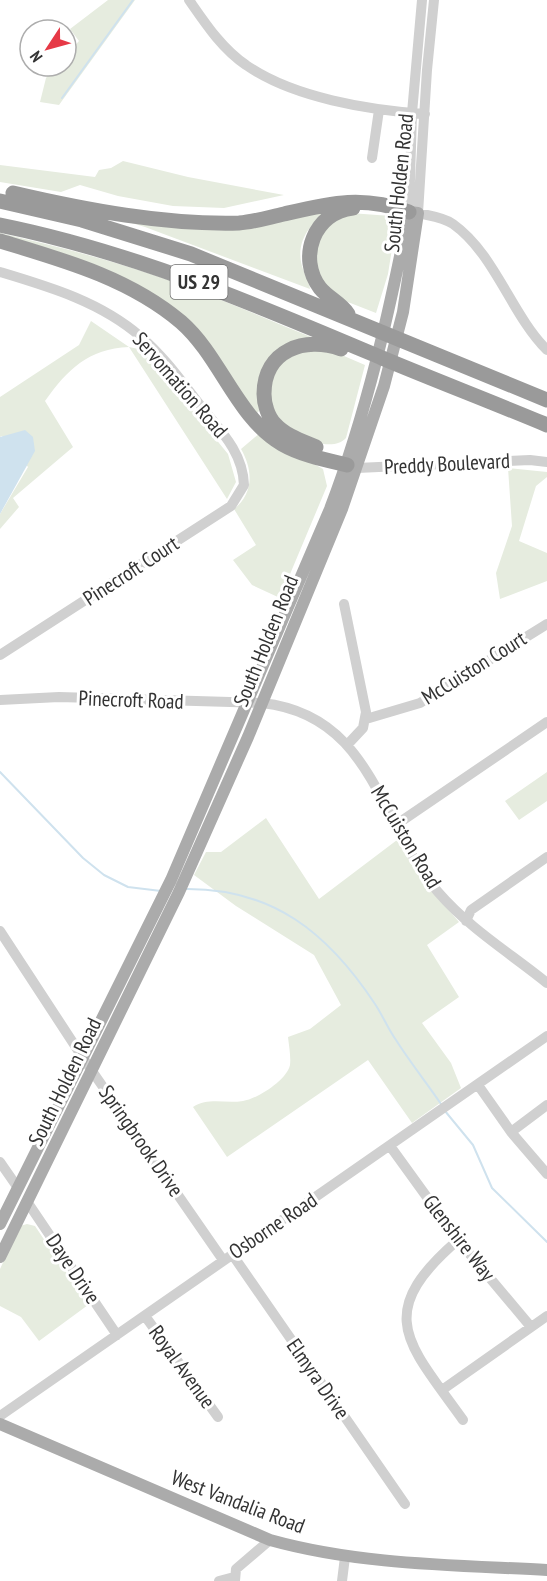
<svg xmlns="http://www.w3.org/2000/svg" width="547" height="1581" font-family="'PT Sans Narrow',sans-serif">
  <style>
    .green { fill: #e6ecdf }
    .water { fill: #cfe2ee }
    .lines { fill: none; stroke-linecap: round; stroke-linejoin: round }
    .stream { stroke: #cfe2ee; stroke-width: 2 }
    .minor { stroke: #d0d0d0; stroke-width: 10 }
    .major { stroke: #ababab; stroke-width: 12 }
    .highway { stroke: #9a9a9a; stroke-width: 15 }
    .labels { text-anchor: middle; stroke-width: 6; stroke-linejoin: round; paint-order: stroke }
    .shield { fill: #fff; stroke: #707070; stroke-width: 1.5 }
    .shield-label { font-size: 20px; font-weight: bold; fill: #333 }
    .street-label { font-size: 21px; fill: #333; stroke: #fff }
  </style>
  <rect width="100%" height="100%" fill="#fff"/>
  <!-- green -->
  <path class="green" d="M108,0H135L59,105L40,102L46,78L56,66H66V55L79,41L70,29Z
    M123,161L188,177L284,195L224,208L173,206L118,196L80,185L61,192L0,182V165L95,177L99,170L111,168Z
    M331,209C311,222 295,241 302,266C304,274 309,281 310,289L145,227L95,212L188,227Z
    M350,213L391,216L396,223L388,274L376,313L335,297L315,271L316,239L324,227Z
    M0,233C61,247 121,263 180,284C224,300 268,320 311,337L285,345L261,409L257,413L167,306L0,236Z
    M91,321L129,347L143,350L228,454L236,482L227,499L129,347C88,349 68,369 45,401L73,447L13,498L19,507L0,529V514L28,467L2,436L0,437V397L79,345Z
    M323,347L365,365L346,438C332,454 292,436 280,422C263,404 266,368 287,355C295,349 313,349 323,347Z
    M260,433L323,469L327,486L280,598L252,585L233,560L256,545L234,509C254,493 253,470 241,449Z
    M508,468L547,472V477L536,486L519,541L547,553V581L500,599L496,573L512,526Z
    M547,772V801L519,820L505,801Z
    M266,818L319,899L397,840L416,872L459,922L427,945L459,997L422,1023L451,1063L461,1088L412,1123L368,1060L227,1157L193,1107C209,1097 225,1104 243,1101C257,1099 287,1080 290,1065C291,1057 289,1046 288,1037L310,1029L341,1005L314,955L236,906L194,875L206,852H221Z
    M27,1224L35,1226L88,1305L39,1341L21,1317L0,1306V1269L20,1226Z"/>
  <!-- water -->
  <path class="water" d="M25,430L33,437L35,451L0,514V437Z"/>
  <g class="lines">
    <!-- stream -->
    <path class="stream" d="M62,98L133,0
      M0,772L83,858L104,875L128,887L161,891
      M185,889C273,888 328,933 375,1004C383,1016 388,1029 396,1040C410,1062 426,1082 441,1104
      M445,1111L473,1145L492,1188L547,1242"/>
    <!-- minor -->
    <path class="minor" d="M189,0C205,23 222,49 246,65C293,98 369,110 425,114
      M434,0L427,70L418,213C430,216 443,217 453,224C495,254 511,314 547,350
      M372,158L379,110
      M409,212L412,113L422,0
      M0,272C50,287 101,302 141,337C165,357 184,385 204,410C223,433 243,454 244,485L231,506L0,655
      M350,466L357,468L530,460L547,462
      M344,604L366,712L363,728L348,744
      M0,700L59,697L262,703C373,715 378,822 438,892C470,929 510,953 547,983
      M366,719L420,703L547,624
      M395,823L403,820L547,722
      M466,921L471,910L547,857
      M0,931L83,1058L223,1260
      M478,1085L511,1132L547,1174
      M511,1132L547,1105
      M390,1146L458,1240L531,1327
      M0,1162L18,1188
      M28,1203L117,1335
      M458,1240C372,1314 408,1343 463,1420
      M232,1254L405,1504
      M145,1316L218,1417
      M442,1390L547,1316
      M0,1416L547,1036
      M219,1581L234,1577
      M235,1581L236,1569L270,1540
      M342,1581L345,1557"/>
    <!-- major -->
    <path class="major" d="M0,1224L171,880L330,509C367,412 389,313 409,212L418,213L403,312L384,386L342,509L248,737L179,892L0,1257
      M0,1424L270,1540C360,1565 454,1565 547,1570"/>
    <!-- highway -->
    <path class="highway" d="M13,193C86,210 165,225 239,223C254,222 270,217 284,214C331,203 362,195 409,212
      M0,201L82,220L191,254L547,400
      M0,225C134,252 257,305 382,358C437,381 492,402 547,425
      M0,241C63,260 129,278 181,322C221,357 236,417 282,444C301,455 326,460 347,465
      M348,314C341,303 328,298 320,288C297,258 314,212 353,208
      M316,447C302,441 286,436 275,424C268,417 264,404 264,394C264,350 305,336 341,349"/>
  </g>
  <g class="labels">
    <!-- shield labels -->
    <rect class="shield" x="170.5" y="265" width="57" height="34" rx="4.5"/>
    <g class="shield-label">
      <text x="199" y="289">US 29</text>
    </g>
    <!-- street labels -->
    <g class="street-label">
      <text transform="translate(399 183) rotate(-84)" y="7">South Holden Road</text>
      <text transform="translate(180 385) rotate(49)" y="7">Servomation Road</text>
      <text transform="translate(447 464) rotate(-3)" y="7">Preddy Boulevard</text>
      <text transform="translate(131 571) rotate(-33)" y="7">Pinecroft Court</text>
      <text transform="translate(266 641) rotate(-68)" y="7">South Holden Road</text>
      <text transform="translate(474 668) rotate(-32)" y="7">McCuiston Court</text>
      <text transform="translate(131 700) rotate(2)" y="7">Pinecroft Road</text>
      <text transform="translate(406 837) rotate(59)" y="7">McCuiston Road</text>
      <text transform="translate(65 1082) rotate(-64)" y="7">South Holden Road</text>
      <text transform="translate(141 1141) rotate(55)" y="7">Springbrook Drive</text>
      <text transform="translate(273 1226) rotate(-34)" y="7">Osborne Road</text>
      <text transform="translate(459 1238) rotate(52)" y="7">Glenshire Way</text>
      <text transform="translate(73 1269) rotate(56)" y="7">Daye Drive</text>
      <text transform="translate(182 1367) rotate(54)" y="7">Royal Avenue</text>
      <text transform="translate(318 1379) rotate(55)" y="7">Elmyra Drive</text>
      <text transform="translate(238 1502) rotate(21)" y="7">West Vandalia Road</text>
    </g>
  </g>
  <!-- north arrow -->
  <g transform="translate(48 48) rotate(234)"><circle r="28" fill="#ffffff" stroke="#adadad" stroke-width="1.5"/>
  <path d="M0-4.5L10 22L0 15L-10 22Z" fill="#e63946"/>
  <text y="-9" font-size="16" font-weight="bold" text-anchor="middle" fill="#333333">N</text>
  </g>
</svg>
